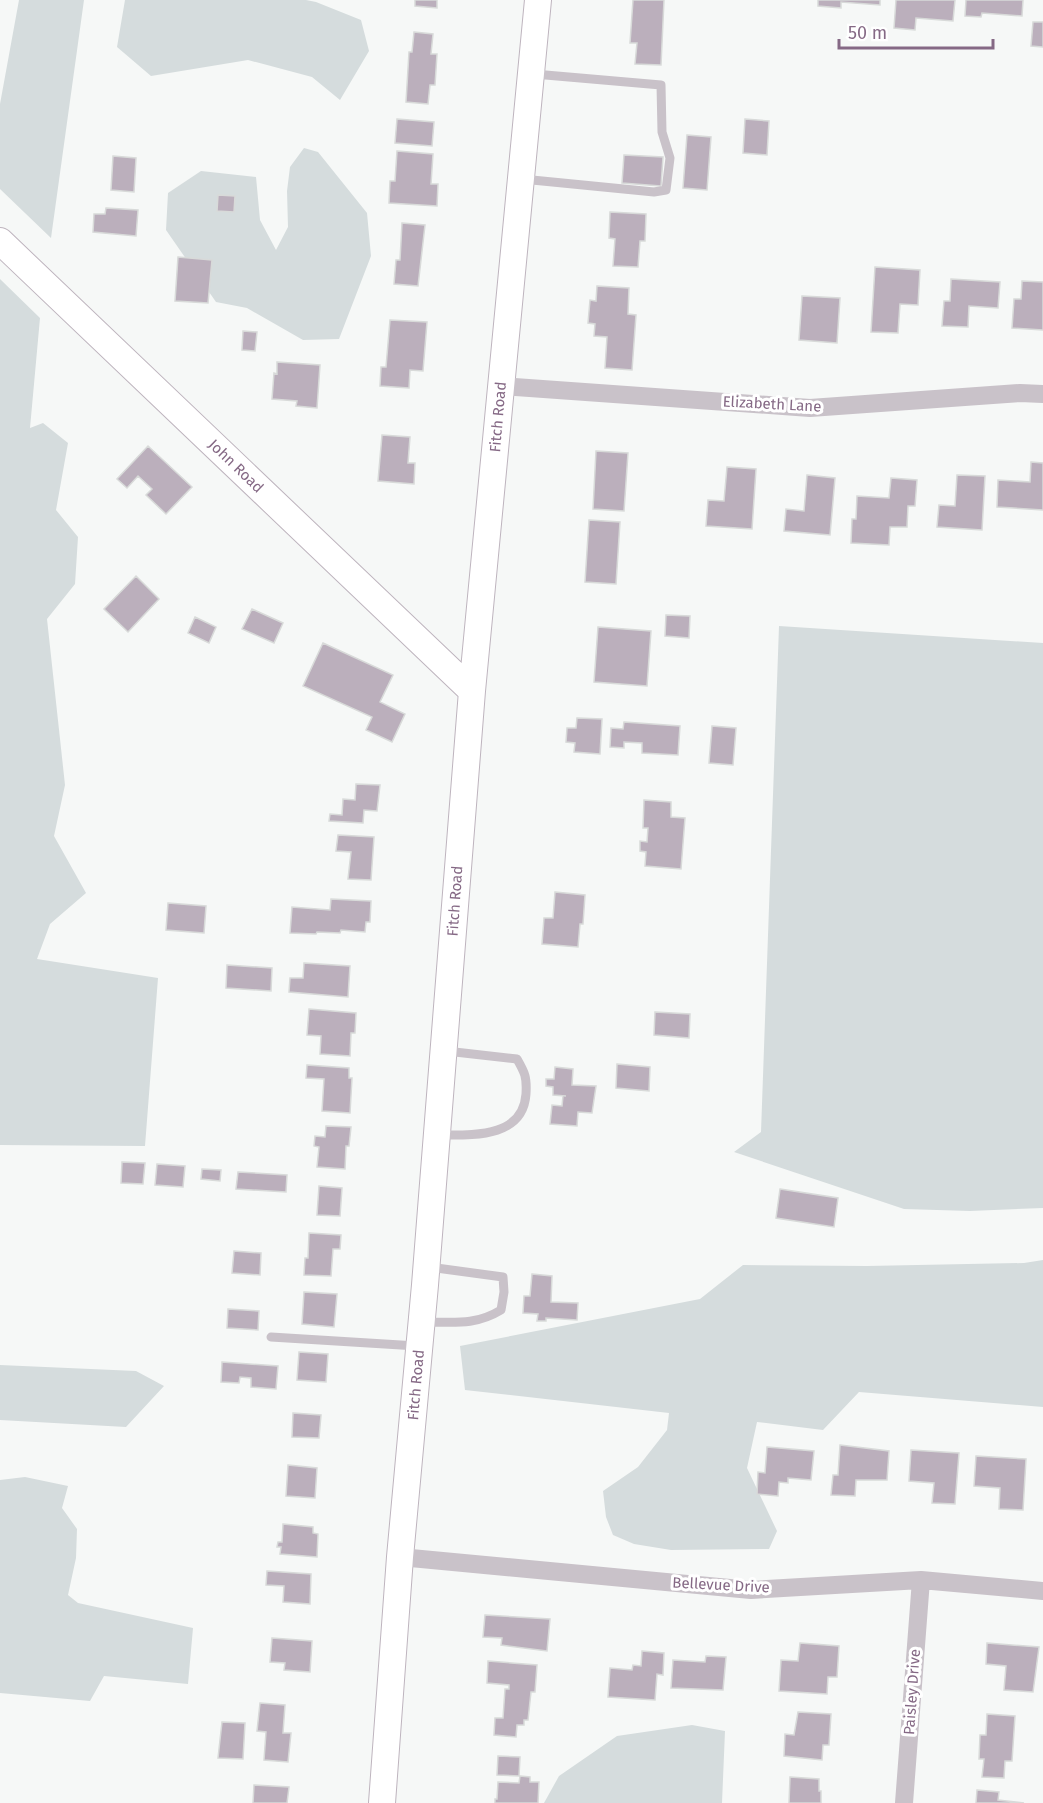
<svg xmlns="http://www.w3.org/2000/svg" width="1043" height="1803" font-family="'Fira Sans',sans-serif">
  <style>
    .green { fill: #d5dcdd }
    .building { fill: #bbafbc; stroke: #d8dad9; stroke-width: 1.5 }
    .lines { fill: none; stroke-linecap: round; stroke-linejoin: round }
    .secondary-casing { stroke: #beb4be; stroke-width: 28 }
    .lane { stroke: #c9c2c9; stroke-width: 9 }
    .street { stroke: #c9c2c9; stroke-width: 18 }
    .secondary { stroke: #fff; stroke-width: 26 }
    .labels { text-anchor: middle; stroke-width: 6; stroke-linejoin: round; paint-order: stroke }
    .street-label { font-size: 15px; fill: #856985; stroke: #fff }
  </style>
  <rect width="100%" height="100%" fill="#f6f8f7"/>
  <!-- green -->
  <path class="green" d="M19,0H84L51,238L0,189V104Z
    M125,0H306L316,2L361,20L369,51L340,100L312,77L248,60L151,76L117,47Z
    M304,148L318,152L367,213L371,256L339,339L303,340L247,308L216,302L166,230L168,193L201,171L256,177L260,220L276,250L288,227L287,191L290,167Z
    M0,279L40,318L30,428L43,423L68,443L56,510L78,537L75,584L47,619L65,785L54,836L86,893L50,924L37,959L158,978L145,1146L0,1145Z
    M779,626L1043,643V1208L970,1211L904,1209L734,1152L761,1132Z
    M1043,1260V1407L859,1392L823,1430L757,1422L747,1468L777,1531L769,1549L671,1550L634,1544L613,1535L606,1517L603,1491L638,1467L667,1430L669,1413L465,1390L460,1346L700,1299L743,1265L867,1266L1024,1263Z
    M0,1365L136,1371L164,1386L126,1427L0,1420Z
    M25,1477L68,1486L62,1508L77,1529L76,1558L68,1595L78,1603L193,1628L188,1684L104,1676L90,1701L0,1693V1480Z
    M692,1725L725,1731L722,1803H544L559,1776L617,1736Z"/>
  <!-- building -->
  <path class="building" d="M415,0H437V8L415,6Z
    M633,0H664L661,65L635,64L637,43H630Z
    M818,0H880V5L841,2V8L818,6Z
    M896,0H955L953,21L916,18L915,30L894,28Z
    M966,0H1023L1022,16L982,13L981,17L965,16Z
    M1033,22H1043V47L1031,46Z
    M414,32L433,34L431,54H437L435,85H430L428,104L406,102L409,52H412Z
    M397,119L434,122L432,146L395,143Z
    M745,119L769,121L767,155L743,153Z
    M687,135L711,137L707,190L683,188Z
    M397,151L433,154L431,184H438L437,206L389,203L390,181H395Z
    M624,155L663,157L661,186L622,183Z
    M113,156L136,158L134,192L111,190Z
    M218,195L235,196L234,212L217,211Z
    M106,208L138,210L136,236L93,232L94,214H105Z
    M610,212L646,214L645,241H640L638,267L613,266L615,239L609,238Z
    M402,223L425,225L418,286L394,284L396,260H400Z
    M178,257L212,260L208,303L175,301Z
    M875,267L920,270L918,305L900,304L898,333L871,332Z
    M951,279L1000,282L998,308L969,306L968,327L942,326L944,301H950Z
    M1022,281L1043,282V330L1012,328L1014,299H1021Z
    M597,286L629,288L628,314L636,315L632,370L605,368L607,337L594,336L595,324L588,323L590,300L596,301Z
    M802,296L840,298L837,343L799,340Z
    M390,320L427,322L423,371L410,370L409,388L380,386L381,367H386Z
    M243,331L257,332L255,351L242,350Z
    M277,362L320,365L317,408L296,406L297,401L272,399L274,373L277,374Z
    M382,435L410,437L408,463H415L414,484L378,481Z
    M148,446L192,487L166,514L146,495L152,489L138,476L127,488L117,479Z
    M596,451L628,453L624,511L593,509Z
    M1031,462L1043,463V510L997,507L998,480L1030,482Z
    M727,467L756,469L752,529L706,526L708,500L724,501Z
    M807,475L835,478L830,535L784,531L786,509L804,511Z
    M957,475L985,476L982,530L937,527L939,505L955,506Z
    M891,478L917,480L915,506H908L907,527H890L889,545L851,543L852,519H856L857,496L889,498Z
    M589,520L620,522L616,584L585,582Z
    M136,576L159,599L128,632L104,609Z
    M252,609L283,623L274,643L242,629Z
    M666,615L690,616L689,638L665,636Z
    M195,617L216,627L209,643L188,633Z
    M598,627L651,631L647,686L594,682Z
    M323,643L393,675L380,702L405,714L392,742L366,730L372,717L303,686Z
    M577,718L602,719L600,754L574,752L575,743L566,742L567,728H576Z
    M624,722L680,726L678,755L642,753V743L624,742V748L610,747L611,728L623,729Z
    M712,726L736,728L733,765L709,763Z
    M356,784L380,785L377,811L364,810L363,823L329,821L330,814L342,815L343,799L355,800Z
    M644,800L671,802V817L685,818L681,869L645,866L646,852L640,851V841L647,842L648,828H643Z
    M338,835L374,837L371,880L348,879L351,852L336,851Z
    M555,892L585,895L583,924H580L578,947L542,944L544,918H553Z
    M331,899L371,901L370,922H366L365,932L341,930L340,933L317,932L316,934L290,933L292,907L330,910Z
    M168,903L206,906L204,933L166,930Z
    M304,963L350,966L348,997L289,992L290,978H303Z
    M227,965L272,968L271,991L226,988Z
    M309,1009L356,1013L355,1033H351L350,1056L320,1054L321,1036L307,1035Z
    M655,1012L690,1014L689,1038L654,1035Z
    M617,1064L650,1067L649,1091L616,1088Z
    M307,1065L349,1068V1078H352L350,1113L322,1111L324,1079L306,1078Z
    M555,1067L573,1069L572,1085L596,1086L592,1113L578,1112L577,1126L550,1124L552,1105L562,1106L563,1096H566L553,1095V1087L546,1086V1079H554Z
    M326,1126L351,1127L349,1146H346L345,1169L317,1167L319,1147L314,1146L315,1136L325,1137Z
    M122,1162L145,1163L143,1184L121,1183Z
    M157,1164L185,1166L183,1187L155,1185Z
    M202,1169L221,1170L220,1181L201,1179Z
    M238,1172L287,1175L286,1192L236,1189Z
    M319,1186L342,1188L340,1216L317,1215Z
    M780,1189L838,1198L834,1227L776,1218Z
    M309,1233L341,1235L340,1249H333L331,1276L304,1275L305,1258H308Z
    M234,1251L261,1253L260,1275L232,1273Z
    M532,1274L552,1276L551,1302L578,1303L577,1320L546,1318V1321H537L538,1314L523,1313L524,1296H530Z
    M304,1292L337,1294L334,1327L302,1324Z
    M228,1309L259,1311L258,1330L227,1328Z
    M299,1352L328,1354L326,1382L297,1380Z
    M222,1362L278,1366L276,1389L251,1387V1378L240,1377L239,1383L221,1382Z
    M293,1413L321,1415L319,1438L292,1437Z
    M840,1445L889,1451L887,1480H856L855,1496L831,1495L833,1475H838Z
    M767,1447L814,1451L811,1480L788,1478V1483L779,1482L778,1496L757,1494L758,1472L765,1473Z
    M911,1450L959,1453L955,1504L932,1503L934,1483L909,1481Z
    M976,1456L1026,1459L1023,1510L999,1509L1000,1488L974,1486Z
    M288,1465L317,1468L315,1498L286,1496Z
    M283,1524L313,1527V1533L318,1534L317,1557L280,1554L281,1547H277L278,1542H282Z
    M267,1571L311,1574L310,1604L283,1602L284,1586L266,1585Z
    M485,1615L550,1619L547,1651L501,1645L502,1638L483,1637Z
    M272,1638L312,1641L310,1672L284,1670L285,1663L270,1662Z
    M800,1643L839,1646L837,1677H828L827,1694L779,1691L781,1660L798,1661Z
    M987,1643L1039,1647L1033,1692L1004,1690L1006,1666L986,1664Z
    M642,1651L664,1653L663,1675L657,1674L655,1700L608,1697L610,1668L632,1670L633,1665L641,1666Z
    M706,1656L726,1657L723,1690L671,1688L673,1660L705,1662Z
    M488,1661L537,1665L535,1692H531L528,1720H524V1725H517L516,1737L494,1735L495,1718H503L505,1689H509V1685L487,1683Z
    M260,1703L285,1705L283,1733H291L288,1762L264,1760L266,1732L257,1731Z
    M798,1712L831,1714L829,1745H823L822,1760L784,1756L785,1734L794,1735Z
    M987,1714L1015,1716L1012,1761H1005L1004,1778L982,1777L984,1759H979L980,1735H986Z
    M222,1722L245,1723L243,1759L218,1758Z
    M498,1756L520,1757L519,1776L497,1775Z
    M520,1776L530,1777V1782H539L538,1803H495V1799H497L498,1782L519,1783Z
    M790,1777L819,1779V1791H821V1803H789Z
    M254,1785L289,1787L287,1803H253Z
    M977,1790L999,1792L998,1800L1024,1803H976Z"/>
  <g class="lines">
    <!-- secondary casing -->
    <g class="secondary-casing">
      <path id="secondary" d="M0,241L472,691
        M382,1803L400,1557L425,1285L472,691L538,0"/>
    </g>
    <!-- lane -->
    <path class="lane" d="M522,179L654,192L666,190L670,158L662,132L661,85L534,74
      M440,1135C473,1135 523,1138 526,1094C527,1077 525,1073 517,1059L446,1051
      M424,1322C453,1322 475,1326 501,1310L504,1292L503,1277L429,1267
      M271,1337L417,1346"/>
    <!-- street -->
    <path class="street" d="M501,386L810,408L1020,393L1043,394
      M400,1557L751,1590L921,1580L1043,1591
      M904,1803L921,1580"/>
    <!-- secondary -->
    <use href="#secondary" class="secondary"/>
  </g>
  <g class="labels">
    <!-- street labels -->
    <g class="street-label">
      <text transform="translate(772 404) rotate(3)" y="5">Elizabeth Lane</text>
      <text transform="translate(498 417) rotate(-85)" y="5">Fitch Road</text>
      <text transform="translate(236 466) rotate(44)" y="5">John Road</text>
      <text transform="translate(455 901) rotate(-86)" y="5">Fitch Road</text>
      <text transform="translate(416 1385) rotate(-85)" y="5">Fitch Road</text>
      <text transform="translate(721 1585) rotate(3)" y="5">Bellevue Drive</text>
      <text transform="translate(912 1692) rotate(-86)" y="5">Paisley Drive</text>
    </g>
  </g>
  <!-- scale -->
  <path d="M839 39v9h154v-9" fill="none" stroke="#856985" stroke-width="3"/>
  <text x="848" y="39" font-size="18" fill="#856985" stroke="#ffffff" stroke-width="4.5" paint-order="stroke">50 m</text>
</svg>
